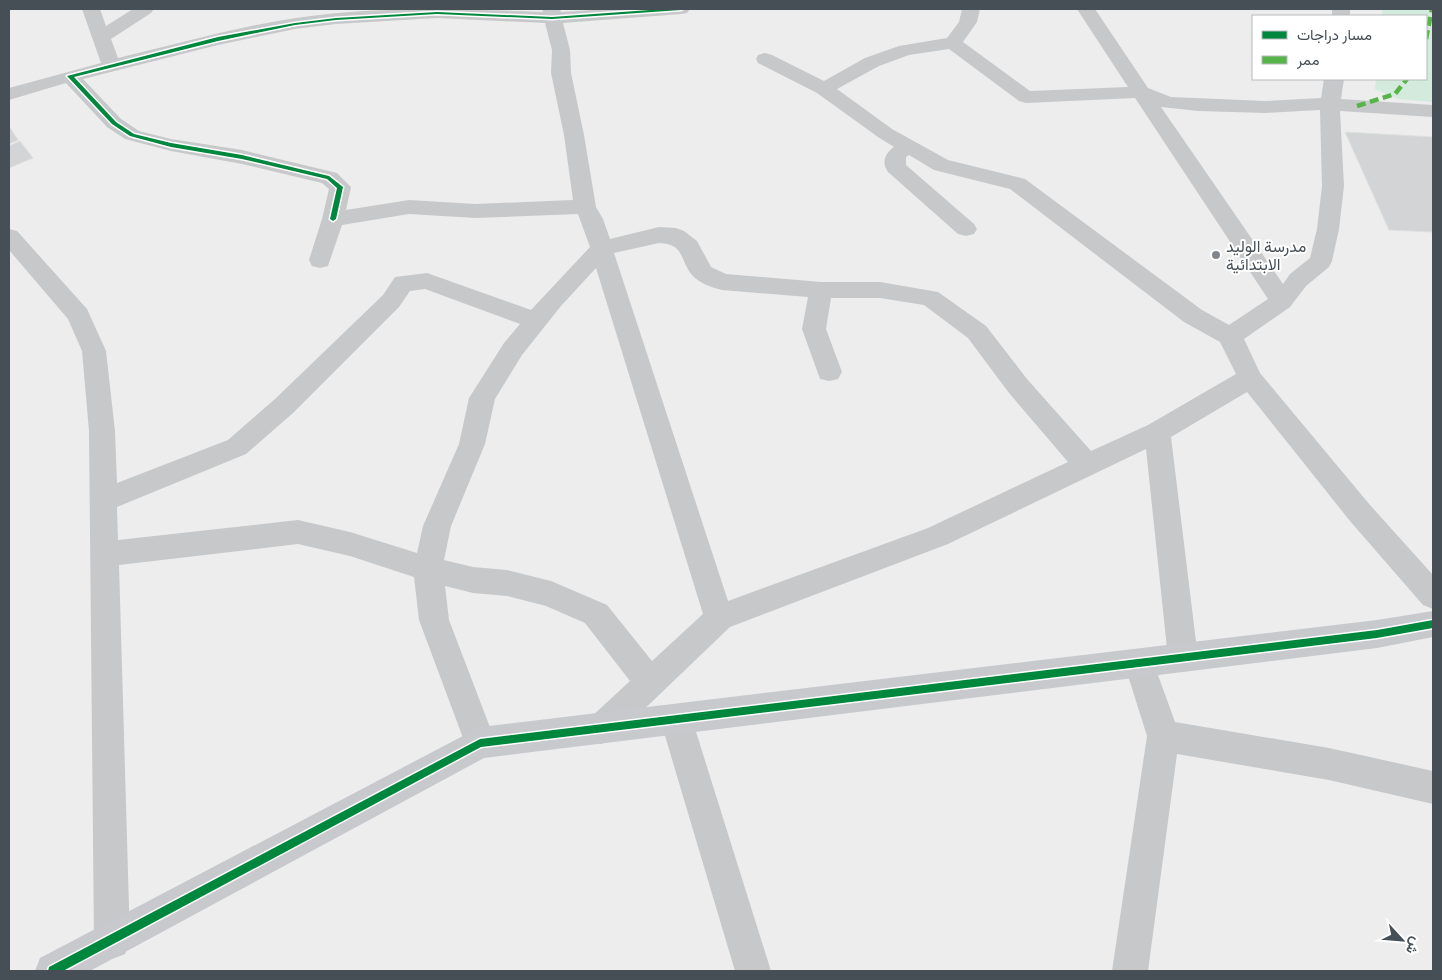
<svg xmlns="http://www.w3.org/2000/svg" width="1442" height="980" font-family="Ubuntu,Vazirmatn,sans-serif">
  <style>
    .green { fill: #d3eadc }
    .building { fill: #d3d4d6; stroke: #dedfdf }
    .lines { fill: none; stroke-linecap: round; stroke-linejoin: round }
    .street { fill: #c7c8ca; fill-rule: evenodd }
    .secondary { fill: #c7c9cc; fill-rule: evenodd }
    .quiet { stroke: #57b448; stroke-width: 4.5; stroke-dasharray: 9 4.5; stroke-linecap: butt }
    .cycleway-casing { stroke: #fff; stroke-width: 3 }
    .cycleway { fill: #00873e; fill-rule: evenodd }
    .poi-dot { fill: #80868b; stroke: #fff; stroke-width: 2 }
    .labels { text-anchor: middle; stroke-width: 4; stroke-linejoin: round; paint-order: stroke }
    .poi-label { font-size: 16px; fill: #464f56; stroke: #fff; text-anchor: start }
  </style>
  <rect width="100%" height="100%" fill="#ededed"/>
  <!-- green -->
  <path class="green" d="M1382,9H1433V102L1398,99L1375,89L1376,79H1426V16H1382Z"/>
  <!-- building -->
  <path class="building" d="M9,126L18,140L9,144Z
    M1345,132L1433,137V232L1389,230Z
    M20,141L33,158L9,168V146Z"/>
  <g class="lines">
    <!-- street -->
    <path class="street" d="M82,9H100L106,26L133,9H154L151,13L111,39L118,58C177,44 236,27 296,18C378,6 460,9 543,12L542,9H560L561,12L607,9H690L687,13L681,14L563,23L570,50L571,73L584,135L596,207L603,219L610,239L659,227L676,228L684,231L697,241L711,267L726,274L821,282H880L938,292L986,326L1027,379L1091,451L1148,425L1236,374L1220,342L1184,322L1010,189L934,170L909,155L906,157V165L974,224L977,229L974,234L966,236L958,234L888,172C881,163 885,153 894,147L878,137L817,93L758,63L756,59L758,55L765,53L772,55L824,81L865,58L899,46L947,38L959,22L962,9H980L977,22L963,42L1030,91L1128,87L1077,9H1095L1148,88L1171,97L1265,101L1321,98L1324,79H1344L1341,99L1433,105V117L1340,111L1344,186L1339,229L1332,261L1329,267L1306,286L1290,307L1244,339L1260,373L1370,505L1433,575V609L1423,605L1350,521L1247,392L1171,437L1198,658L1194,668L1183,672L1172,668L1168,658L1146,449L948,544L730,627L612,740L601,744L590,740L585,729L590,718L630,681L585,623L546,606L507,596L473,593L445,586L449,620L496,743L491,754L480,759L469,754L419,620L414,577L350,556L298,544L119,565L130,941L125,954L112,959L99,954L94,941L89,431L82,351L68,319L9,250V229L17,231L87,309L106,351L115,431L117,483L228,440L275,399L383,295L395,277L427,273L531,310L590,247L578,214L475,218L409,214L342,225L328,266L320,268L312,266L309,260L322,219L329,189L322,183L242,164L171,151L125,139L107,127L66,83L9,100V88L101,63ZM437,18L545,23L552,50L551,73L564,135L573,200L475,204L409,200L346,210L351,187L337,173L242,150L171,139L139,131L121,119L83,79L218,45L295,29L336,24ZM949,49L1019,101L1026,103L1135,98L1268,299L1229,325L1202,310L1025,179L948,160L892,129L837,89L879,66L909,55ZM1161,107L1198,111L1265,113L1320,110L1322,186L1317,229L1310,258L1290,274L1283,284ZM659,243C686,244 679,261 693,276C699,283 713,288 722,290L808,297L802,329L820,379L829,381L838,379L842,372L826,329L831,298H880L924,305L968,338L1009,393L1068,462L928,528L728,601L614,253ZM596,268L703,614L652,661L607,605L551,581L507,570L473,567L444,560L451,526L485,444L495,399L522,355L561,306ZM425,289L520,324L504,343L469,398L459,444L423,526L417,553L350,532L298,520L118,540L117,507L246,454L293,413L399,307L410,291Z
      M1332,9H1350V16H1332Z
      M1139,649L1150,653L1175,722L1329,748L1433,771V804L1329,780L1177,754L1148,971H1112L1147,736L1124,663L1128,653Z
      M676,704L687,708L692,719L771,971H735L660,719L665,708Z"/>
    <!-- secondary -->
    <path class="secondary" d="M1433,611V637L1377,648L484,758L90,971H35L40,958L480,727L1377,620Z"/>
    <!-- quiet -->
    <path class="quiet" d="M1426,39L1432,9
      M1357,106L1395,94L1407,79"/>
    <!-- cycleway casing -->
    <g class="cycleway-casing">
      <path id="cycleway" d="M663,9H683L681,10L552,19L437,14L336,20L295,25L218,41L74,77L116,122L134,134L171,143L242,155L329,176L343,187L336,219L333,221L330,219L337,188L327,179L242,159L171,147L130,136L112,124L67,76L218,37L295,23L336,18L437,12L552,17Z
        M1433,620V628L1377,638L481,747L63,971H48L49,967L480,739L1377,630Z"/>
    </g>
    <!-- cycleway -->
    <use href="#cycleway" class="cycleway"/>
  </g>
  <!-- markers -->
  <circle class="poi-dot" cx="1216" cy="255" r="5"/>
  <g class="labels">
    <!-- poi labels -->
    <g class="poi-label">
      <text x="1226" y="252">مدرسة الوليد<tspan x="1226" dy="18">الابتدائية</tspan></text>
    </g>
  </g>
  <!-- border -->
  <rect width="1442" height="980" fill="none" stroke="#464f56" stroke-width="20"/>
  <!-- legend -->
  <rect x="1252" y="15" width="175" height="65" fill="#ffffff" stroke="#b5b9bb"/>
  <rect x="1262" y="31" width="25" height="8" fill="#00873e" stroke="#b5b9bb"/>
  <text x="1297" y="40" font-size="15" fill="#464f56">مسار دراجات</text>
  <rect x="1262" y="56" width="25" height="8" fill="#57b448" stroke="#b5b9bb"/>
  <text x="1297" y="65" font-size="15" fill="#464f56">ممر</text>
  <!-- north arrow -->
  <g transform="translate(1402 940) rotate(116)" stroke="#ffffff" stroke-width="4" paint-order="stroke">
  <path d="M0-4L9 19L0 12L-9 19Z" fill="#464f56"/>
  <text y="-8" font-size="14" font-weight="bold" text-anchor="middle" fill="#464f56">ش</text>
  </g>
</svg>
